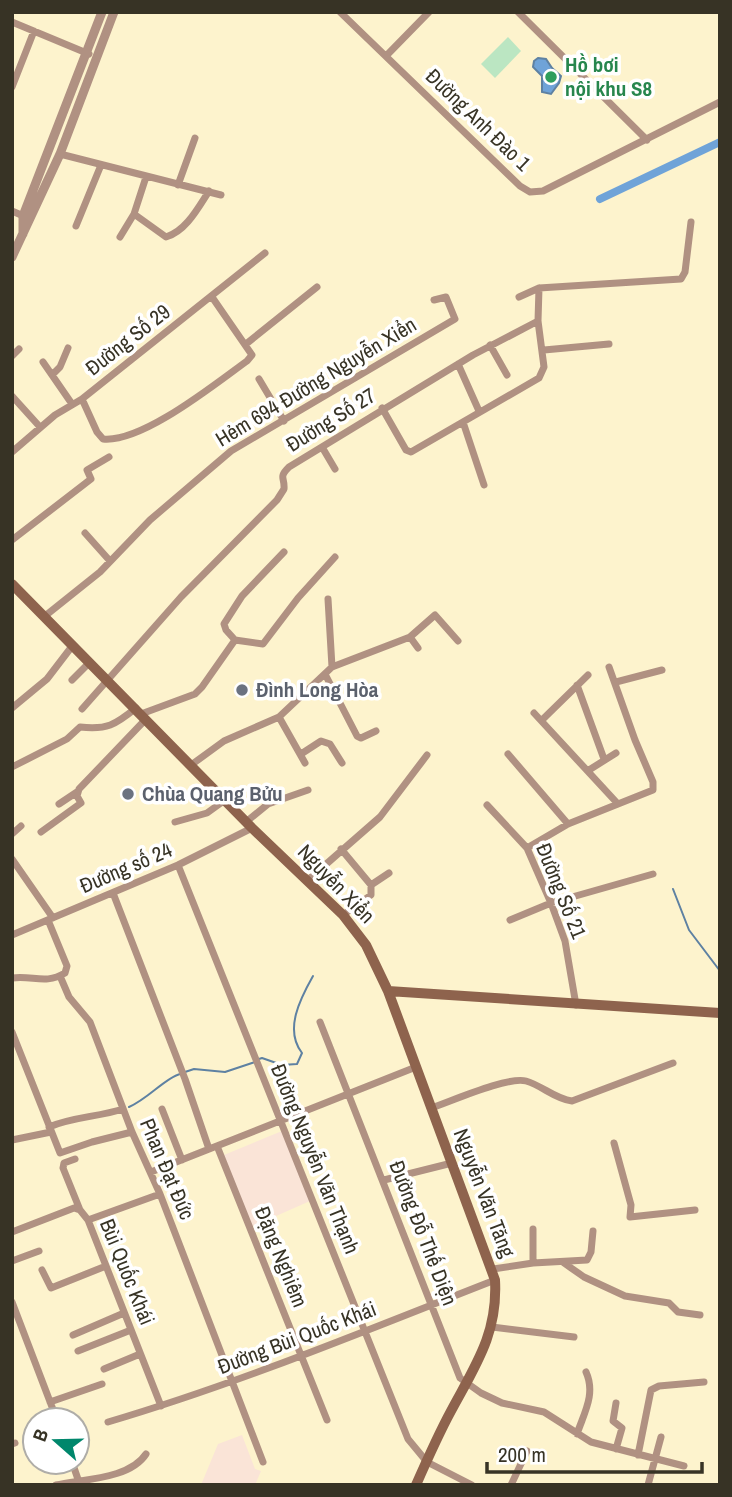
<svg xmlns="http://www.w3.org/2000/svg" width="732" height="1497" font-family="'Archivo Narrow',sans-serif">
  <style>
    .education { fill: #fae4d7 }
    .green { fill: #bbe6c2 }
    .water { fill: #6fa3d8; stroke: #5e81a2; stroke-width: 2 }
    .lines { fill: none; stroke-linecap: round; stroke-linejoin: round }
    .stream { stroke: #5e81a2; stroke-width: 2 }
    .canal { stroke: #6fa3d8; stroke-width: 8 }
    .minor { stroke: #b09182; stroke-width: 7 }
    .tertiary { stroke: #b09182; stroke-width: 9 }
    .secondary { stroke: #8e634d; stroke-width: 10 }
    .leisure-dot { fill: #2e9e5b; stroke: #fff; stroke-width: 2.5 }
    .worship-dot { fill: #6b7280; stroke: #fff; stroke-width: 2.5 }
    .labels { text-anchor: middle; stroke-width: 7; stroke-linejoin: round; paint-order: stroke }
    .leisure-label { font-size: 21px; font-weight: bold; fill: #27864d; stroke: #fff; text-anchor: start }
    .street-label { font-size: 21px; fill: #373325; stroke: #fff }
    .worship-label { font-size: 21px; font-weight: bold; fill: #5b616d; stroke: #fff; text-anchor: start }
  </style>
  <rect width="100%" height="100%" fill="#fdf3cd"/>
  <!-- education -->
  <path class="education" d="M282,1131L310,1201L251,1227L224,1155Z
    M242,1435L255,1469L261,1471L255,1485H201L218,1444Z"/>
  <!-- green -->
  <path class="green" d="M508,37L521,51L495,78L481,64Z"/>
  <!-- water -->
  <path class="water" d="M538,58L546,59L552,68L561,76L559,83L551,94L542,92V76L533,67L534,61Z"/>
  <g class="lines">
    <!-- stream -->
    <path class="stream" d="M673,889L689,930L720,971
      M259,1059L262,1058L282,1065L297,1064L302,1053C284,1030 300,999 313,976
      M185,1072L194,1069L225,1072L255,1062
      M129,1107C148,1099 165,1078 180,1074"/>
    <!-- canal -->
    <path class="canal" d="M600,199L720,142"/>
    <!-- minor -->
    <path class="minor" d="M340,12L520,186L530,192L543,191L720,102
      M518,12L647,140
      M12,22L89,54
      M387,55L429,12
      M12,87L34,31
      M60,154L221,195
      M146,177L134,214L166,237C186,231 198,208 209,191
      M178,185L195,138
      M12,211L28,218
      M76,226L101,165
      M120,237L134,214
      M519,297L539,288
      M246,344L317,287
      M490,345L507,375
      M544,350L609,344
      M12,356L19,349
      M43,362L72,404
      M458,364L479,411
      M52,375L60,367L68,348
      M259,379L284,421
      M12,396L40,427
      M82,399L97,432L103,439C142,443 215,384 247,361L252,355L212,297
      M382,408L406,450L411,452L539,378L544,367L538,321L539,288L681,279L685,272L691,222
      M463,422L484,485
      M322,447L335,469
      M12,452L55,415L82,399L265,253
      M85,533L110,561
      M12,540L91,479L87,470L109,457
      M328,599L332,667
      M45,616L100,572L150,520L231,451L455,319L446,297L434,300
      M410,637L418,648
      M235,640L263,644L298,598L335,557
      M325,674L357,736L361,738L376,731
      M72,680L90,662
      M616,682L662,670
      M577,685L604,759
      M12,708L47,679L73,645
      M82,709L181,597L277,500L284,489C285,477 278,478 289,467L473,355L538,321
      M534,713L618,804
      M141,714L195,694L202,687L235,640L226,630L224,624L242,596L284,552
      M279,717L305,763
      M542,720L588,675
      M301,754L321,741L330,744L342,763
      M508,754L568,824
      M191,765L224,741L279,717L332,667L410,637L435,615L458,641
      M12,767L67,739L80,727C107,730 115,725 136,708
      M589,770L616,753
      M59,804L77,792
      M487,805L527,848L551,903L565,941L576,1005
      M175,822L207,813L225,800
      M246,822L268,804L308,790
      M41,832L81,803L77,796L79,789L146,719
      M12,834L21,826
      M527,848L568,824L653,790V782L635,740L609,667
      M341,849L371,885L389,873
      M12,859L53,918
      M178,865L408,1439L427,1462L472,1485
      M308,880L380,817L427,755
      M113,893L185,1079L209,1149
      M343,915L371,895V885
      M510,920L551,903L653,874
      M12,935L178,865L252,828
      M60,976L69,997L90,1022L132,1132L160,1194L263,1462
      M12,978C33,975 45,985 65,973L67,966L48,920
      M320,1022L460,1378L481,1393L502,1403L544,1412L591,1442L684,1466
      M12,1032L60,1153L92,1142L132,1132
      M431,1108C452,1101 508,1076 526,1081C543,1086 555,1099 572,1101L673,1063
      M162,1109L182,1160
      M49,1127C72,1117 98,1117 123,1109
      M12,1140L51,1132
      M614,1143L631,1205L630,1217L695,1210
      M217,1146L327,1420
      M75,1159L64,1163L63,1168L80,1210L88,1220L161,1406
      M151,1172L416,1067
      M384,1180L452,1163
      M88,1220L160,1194
      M533,1229V1263
      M12,1232L74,1208L80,1210
      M12,1261L39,1251
      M564,1263L584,1277L625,1296L669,1303L678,1312L700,1315
      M493,1269L533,1263L587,1260L591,1252L593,1231
      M42,1270L51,1288L106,1266
      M12,1302L57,1420
      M492,1327L574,1337
      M73,1335L124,1313
      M78,1351L131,1330
      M104,1369L140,1354
      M50,1402L102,1384
      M616,1403L613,1421L622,1428L616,1449
      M108,1422C240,1383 367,1330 495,1280
      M577,1434C584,1413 596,1394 586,1372
      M12,1444L15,1443
      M638,1455L651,1390L659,1386L704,1382
      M72,1462L80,1485
      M56,1485C83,1479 130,1479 146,1454
      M511,1485L527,1451
      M648,1485L661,1437"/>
    <!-- tertiary -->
    <path class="tertiary" d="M23,234V216L102,12
      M12,257L60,154L114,12"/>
    <!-- secondary -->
    <path class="secondary" d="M12,584L252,828L343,915L366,945L388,991L495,1280C498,1334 475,1366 451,1411C438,1435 427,1460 416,1485
      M388,991L720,1013"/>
  </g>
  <!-- markers -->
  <circle class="leisure-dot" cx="551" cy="77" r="7"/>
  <g class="worship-dot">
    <circle cx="242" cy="690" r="7"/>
    <circle cx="128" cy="794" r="7"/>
  </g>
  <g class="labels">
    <!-- leisure labels -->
    <g class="leisure-label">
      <text x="565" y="72">Hồ bơi<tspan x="565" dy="24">nội khu S8</tspan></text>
    </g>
    <!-- street labels -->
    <g class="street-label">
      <text transform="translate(478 120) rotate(44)" y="7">Đường Anh Đào 1</text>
      <text transform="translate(128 340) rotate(-38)" y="7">Đường Số 29</text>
      <text transform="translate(316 382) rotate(-31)" y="7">Hẻm 694 Đường Nguyễn Xiển</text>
      <text transform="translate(331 420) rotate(-32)" y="7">Đường Số 27</text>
      <text transform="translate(126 868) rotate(-23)" y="7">Đường số 24</text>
      <text transform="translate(336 884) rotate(46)" y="7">Nguyễn Xiển</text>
      <text transform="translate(561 891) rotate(68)" y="7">Đường Số 21</text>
      <text transform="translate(315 1159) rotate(68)" y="7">Đường Nguyễn Văn Thạnh</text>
      <text transform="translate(167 1169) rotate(67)" y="7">Phan Đạt Đức</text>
      <text transform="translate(484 1193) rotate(69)" y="7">Nguyễn Văn Tăng</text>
      <text transform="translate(423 1233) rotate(69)" y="7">Đường Đỗ Thế Diện</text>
      <text transform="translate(281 1257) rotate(68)" y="7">Đặng Nghiêm</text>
      <text transform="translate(127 1272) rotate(68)" y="7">Bùi Quốc Khái</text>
      <text transform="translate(297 1338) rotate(-21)" y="7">Đường Bùi Quốc Khái</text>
    </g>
    <!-- worship labels -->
    <g class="worship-label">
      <text x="256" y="697">Đình Long Hòa</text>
      <text x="142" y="801">Chùa Quang Bửu</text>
    </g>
  </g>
  <!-- border -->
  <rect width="732" height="1497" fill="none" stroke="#373325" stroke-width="28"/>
  <!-- north arrow -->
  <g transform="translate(56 1441) rotate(290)"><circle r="33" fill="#ffffff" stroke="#afada8" stroke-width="2"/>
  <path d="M0-5L12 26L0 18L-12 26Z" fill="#00876c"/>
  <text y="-10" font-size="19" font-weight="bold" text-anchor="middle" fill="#373325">B</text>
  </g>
  <!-- scale -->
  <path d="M487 1462v10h215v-10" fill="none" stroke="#373325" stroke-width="3.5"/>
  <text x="498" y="1462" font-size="21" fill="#373325" stroke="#ffffff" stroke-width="5" paint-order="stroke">200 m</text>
</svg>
